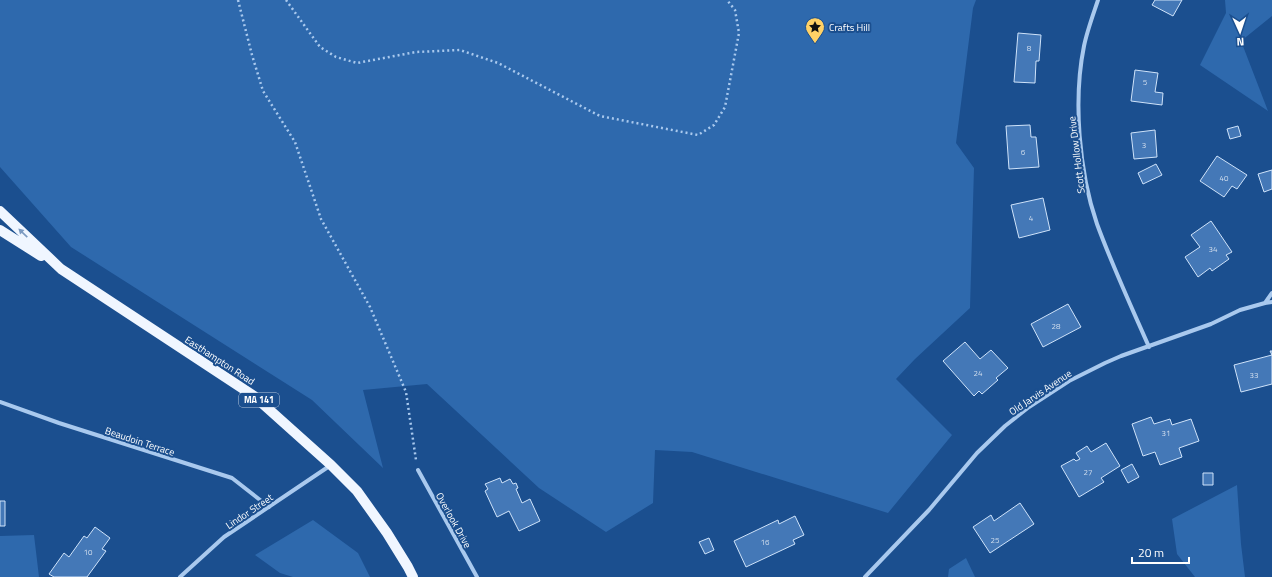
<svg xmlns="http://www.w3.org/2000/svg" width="1272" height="577" font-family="'Titillium Web',sans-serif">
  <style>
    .green { fill: #2e69ad }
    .building { fill: #4478b7; stroke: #cfe3fa }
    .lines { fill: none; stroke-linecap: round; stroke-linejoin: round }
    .path { stroke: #a9c9ee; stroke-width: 2.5; stroke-dasharray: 2 3; stroke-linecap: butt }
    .minor { stroke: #a9c9ee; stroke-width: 4 }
    .primary { stroke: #f0f6ff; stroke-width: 10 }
    .oneway { fill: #7b9ac1 }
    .labels { text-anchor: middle; stroke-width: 4; stroke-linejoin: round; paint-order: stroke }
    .number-label { font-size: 8px; fill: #d0dded }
    .shield { fill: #1b4f8f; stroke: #bbcadd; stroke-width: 1 }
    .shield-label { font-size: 9px; font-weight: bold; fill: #fff }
    .poi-label { font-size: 10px; fill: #fff; stroke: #1b4f8f; text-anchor: start }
    .street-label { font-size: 10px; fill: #fff; stroke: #1b4f8f }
  </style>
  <rect width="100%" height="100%" fill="#1b4f8f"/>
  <!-- green -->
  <path class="green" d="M0,0H976L973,8L956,143L974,168L970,308L915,359L896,379L952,435L888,513L692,452L655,450L653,503L606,532L539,488L427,384L363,390L383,468L312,400L71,247L0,167Z
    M1225,0H1272V16L1241,41L1268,111L1200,65L1226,13Z
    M1237,485L1241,544L1245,577H1195L1177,554L1172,519Z
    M313,520L358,553L370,577H293L280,573L255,555Z
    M34,535L39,577H0V536Z
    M966,558L975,577H948L949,569Z"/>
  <!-- building -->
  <path class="building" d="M1155,0H1182L1173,16L1152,5Z
    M1018,33L1041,35L1039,61H1036L1035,83L1014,82Z
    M1135,70L1158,73L1155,92L1163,93L1162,105L1131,101Z
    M1030,125L1031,137H1036L1039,167L1009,169L1006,126Z
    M1238,126L1241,136L1230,139L1227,129Z
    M1155,130L1157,157L1134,159L1131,133Z
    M1217,156L1247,175L1237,189L1232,186L1224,197L1200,181Z
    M1156,164L1162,175L1143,184L1138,173Z
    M1272,170V189L1264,192L1258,174Z
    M1043,198L1050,230L1019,238L1011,205Z
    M1211,221L1232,252L1226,255L1229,259L1212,271L1210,268L1198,277L1185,257L1200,247L1191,235Z
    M1068,304L1081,327L1043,347L1031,324Z
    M965,342L980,359L991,350L1008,368L996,378L998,380L982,394L979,391L974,396L943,361Z
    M1270,351H1272V384L1241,392L1234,365L1272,355Z
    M1151,417L1154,424L1170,419L1172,425L1191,419L1199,441L1179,448L1182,457L1160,465L1155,452L1143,456L1132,424Z
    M1106,443L1120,466L1101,478L1104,482L1079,497L1061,466L1074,459L1076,461L1080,459L1076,453L1087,446L1091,452Z
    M1132,464L1139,477L1128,483L1121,470Z
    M1203,473H1213V485H1203Z
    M500,478L502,483L510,479L513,484L516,483L518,488L516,489L522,503L530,499L540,521L519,531L509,511L497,517L485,491L488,489L485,484Z
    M0,501H5V526H0Z
    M1020,503L1034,524L990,553L973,527L991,515L994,521Z
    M795,516L804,535L793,540L795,544L746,567L734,541L778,520L779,524Z
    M95,527L110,538L102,549L106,551L87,577H54L49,574L64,553L69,557L84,536L87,538Z
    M709,538L714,550L705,554L699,542Z"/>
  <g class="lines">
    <!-- path -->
    <path class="path" d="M238,0L252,55L263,91L295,142L321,219L370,307L406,392L416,460
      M286,0L320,47L336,57L357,63L416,52L460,50L498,63L600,116L698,135L714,125L725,107L739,33L735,10L727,0"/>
    <!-- minor -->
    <path class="minor" d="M1098,0C1093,15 1087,31 1084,46C1073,100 1079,172 1097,224C1112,265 1131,306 1149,347
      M1265,303L1272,302
      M0,402L59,423L232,478L269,507
      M418,470L477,577
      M180,577L224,537L331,465
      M865,577L929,510L977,453L1005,426L1029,407L1069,381L1105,363L1121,356L1211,324L1240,310L1265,303L1272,293"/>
    <!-- primary -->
    <path class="primary" d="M0,211L61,269L254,396L331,465L357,491L387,533L408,567L413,577
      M0,230L41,256"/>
  </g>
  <!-- one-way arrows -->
  <defs><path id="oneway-solid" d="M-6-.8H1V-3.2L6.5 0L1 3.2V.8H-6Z"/></defs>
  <use class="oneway" href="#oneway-solid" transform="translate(23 233) rotate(-136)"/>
  <!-- icons -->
  <defs>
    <g id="sight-pin" transform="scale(1)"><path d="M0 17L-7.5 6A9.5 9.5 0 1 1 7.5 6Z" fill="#ffd166" stroke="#1b4f8f"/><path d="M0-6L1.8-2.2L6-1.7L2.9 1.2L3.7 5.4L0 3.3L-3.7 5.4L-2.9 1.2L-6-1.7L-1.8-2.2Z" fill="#111"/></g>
  </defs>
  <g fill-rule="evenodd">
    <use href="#sight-pin" x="815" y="27"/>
  </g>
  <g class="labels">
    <!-- number labels -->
    <g class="number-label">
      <text x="1029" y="51">8</text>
      <text x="1145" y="85">5</text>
      <text x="1144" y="148">3</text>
      <text x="1023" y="155">6</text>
      <text x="1224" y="181">40</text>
      <text x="1031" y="221">4</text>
      <text x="1213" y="252">34</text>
      <text x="1056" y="329">28</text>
      <text x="978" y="376">24</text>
      <text x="1254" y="378">33</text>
      <text x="1166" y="436">31</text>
      <text x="1088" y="475">27</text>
      <text x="995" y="543">25</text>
      <text x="765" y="545">16</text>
      <text x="88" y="555">10</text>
    </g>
    <!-- shield labels -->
    <rect class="shield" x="239" y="393" width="40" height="14" rx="3"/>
    <g class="shield-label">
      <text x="259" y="403">MA 141</text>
    </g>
    <!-- poi labels -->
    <g class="poi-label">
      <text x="829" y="31">Crafts Hill</text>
    </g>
    <!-- street labels -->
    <g class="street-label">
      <text transform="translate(1076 155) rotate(-97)" y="4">Scott Hollow Drive</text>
      <text transform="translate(220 360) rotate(33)" y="4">Easthampton Road</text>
      <text transform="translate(1040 392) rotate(-34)" y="4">Old Jarvis Avenue</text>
      <text transform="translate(140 441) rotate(18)" y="4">Beaudoin Terrace</text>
      <text transform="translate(249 511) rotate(-34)" y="4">Lindor Street</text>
      <text transform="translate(454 520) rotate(61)" y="4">Overlook Drive</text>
    </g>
  </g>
  <!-- north arrow -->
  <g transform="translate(1240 32) rotate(177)" stroke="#1b4f8f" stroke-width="3" paint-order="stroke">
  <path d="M0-3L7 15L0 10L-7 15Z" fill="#ffffff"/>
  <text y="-6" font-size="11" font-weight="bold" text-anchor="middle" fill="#ffffff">N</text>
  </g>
  <!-- scale -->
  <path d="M1132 557v6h57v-6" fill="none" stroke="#ffffff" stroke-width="2"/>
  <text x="1138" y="557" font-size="12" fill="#ffffff" stroke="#1b4f8f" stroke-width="3" paint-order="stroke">20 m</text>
</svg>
